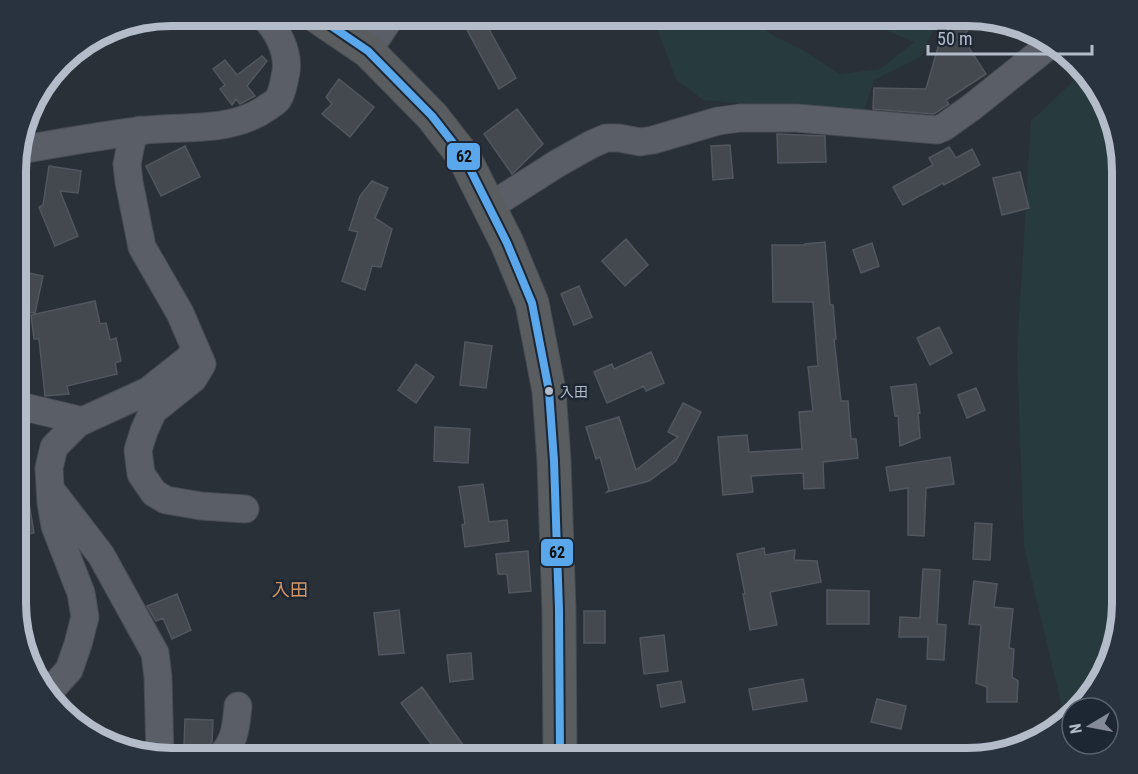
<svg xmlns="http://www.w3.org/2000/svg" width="1138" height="774" font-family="'Roboto Condensed','Noto Sans JP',sans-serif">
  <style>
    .green { fill: #273a3e }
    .building { fill: #444950; stroke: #52575f; stroke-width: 1.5 }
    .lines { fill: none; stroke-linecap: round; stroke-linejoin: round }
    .minor-casing { stroke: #484c53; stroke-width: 29 }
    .highway-casing { stroke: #474c53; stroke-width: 35 }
    .minor { stroke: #5a5e66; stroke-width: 27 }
    .highway { stroke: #5a5d60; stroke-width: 33 }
    .bus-1-casing { stroke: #1d2633; stroke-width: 12 }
    .bus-1 { stroke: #5aa8eb; stroke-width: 8 }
    .bus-dot { fill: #b4bcc9; stroke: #1d2633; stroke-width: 2 }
    .labels { text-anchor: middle; stroke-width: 5; stroke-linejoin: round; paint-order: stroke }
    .bus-label { font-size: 14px; fill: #b4bcc9; stroke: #1d2633; text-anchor: start }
    .neighbourhood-label { font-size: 18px; fill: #d59563; stroke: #1d2633 }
    .rim { fill: none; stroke: #b4bcc9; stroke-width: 8 }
    .line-badge { stroke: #1d2633; stroke-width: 2 }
    .pale-badge-label { font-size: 16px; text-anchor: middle; font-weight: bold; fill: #111 }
  </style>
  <rect width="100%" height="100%" fill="#2a3038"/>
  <!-- green -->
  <path class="green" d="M570,15H597L595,28Z
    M652,15H755L769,33L804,51L840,74L880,69L914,42L874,25L827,17L824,15H940L921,57L874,80L864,111L735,103L703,100L676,79Z
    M1083,72L1107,101L1123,160V614L1091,698L1079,708H1072V714L1037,743L1022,746L1063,711L1024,547L1017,353L1031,121Z"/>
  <!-- building -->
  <path class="building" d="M459,15H481L516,78L499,89Z
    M955,15L980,16L962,37L986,74L946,100L949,104L934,114L873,109L874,88L926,89L940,40Z
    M262,56L267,61L247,86L255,96L240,104L236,99L232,105L220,89L225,85L213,69L225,60L237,75Z
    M339,79L374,107L350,137L322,114L332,104L326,97Z
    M517,109L543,144L512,174L484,134Z
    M777,134L825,136L826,162L778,163Z
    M730,145L733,178L713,180L711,146Z
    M185,146L200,177L161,196L146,166Z
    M949,147L956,158L972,149L980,165L944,185L943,183L903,205L893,187L933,165L929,158Z
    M49,166L81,171L78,193L60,191L78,236L55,246L39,207L43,205Z
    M1020,172L1029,208L1002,215L993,178Z
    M372,181L388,188L375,218L392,229L381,267L372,266L365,290L342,281L358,232L349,230L360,196Z
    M626,239L648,265L625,286L602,261Z
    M825,242L830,305H833L836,339H834L841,401H848L851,439H856L858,458L823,462L824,488L804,489L803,473L751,476L753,492L723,495L718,437L747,435L749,452L802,449L799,412L813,411L808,367L818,366L813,302H773L772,245H805V244Z
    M872,243L879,266L861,273L853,250Z
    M16,270L43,276L35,313L16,311Z
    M579,286L592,317L574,325L561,294Z
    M95,301L100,324L106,323L110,340L116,338L121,361L115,363L117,374L67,386L69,394L45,396L39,339H34L31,315Z
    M939,327L952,353L930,365L917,338Z
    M465,342L492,346L486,388L460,385Z
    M651,352L664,383L646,391L644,386L607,403L594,372L612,364L614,369Z
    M416,364L434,377L416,403L398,390Z
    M916,384L920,413H918L920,438L900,446L898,416H895L891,387Z
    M976,388L985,410L967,418L958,395Z
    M683,403L701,412L676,461L649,481L607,492L609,490L600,457L596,459L586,427L619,417L636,470L678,437L668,432Z
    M435,427L470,429L468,463L434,461Z
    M950,457L954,484L926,488L924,536L908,535V488L890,491L886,467Z
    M483,484L489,522L507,520L509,541L465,547L462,525L465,524L459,487Z
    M16,485H26L34,533L16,536Z
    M975,523L992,524L990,560L973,559Z
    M764,548L765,555L795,550L794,560L817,561L821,582L770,592L777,625L750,630L743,594H745L737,554Z
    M528,551L531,591L509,593L507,574H498L496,554Z
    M923,569L940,570L937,624L946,625L944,660L927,659L928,637H899L900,617L920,618Z
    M974,581L997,584L994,607L1013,609L1009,648L1014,649L1012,677L1018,681L1017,702H987V687L976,683L981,625L969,624Z
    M827,590L869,591V624H827Z
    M177,594L191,630L172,639L163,618L156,621L147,606Z
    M399,610L404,653L379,655L374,613Z
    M584,611H605V643H584Z
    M664,635L668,671L644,674L640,638Z
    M471,653L473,679L450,682L447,655Z
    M803,679L807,701L753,710L749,689Z
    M681,681L685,702L661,707L657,685Z
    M422,687L473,759H442L401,703Z
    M877,699L906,706L901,729L871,722Z
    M185,719L213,720L212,742L206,748L184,747Z"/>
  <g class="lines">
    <!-- minor casing -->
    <g class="minor-casing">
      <path id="minor" d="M368,51L392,15
        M140,130L132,139L127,164L129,182L142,247L180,313L202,364L193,379L153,411L144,431L138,450L141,474L154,493L166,500L201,506L245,509
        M20,150C59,143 99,136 138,131C181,125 231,134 268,107C271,105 276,102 278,99C283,92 284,80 286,72C289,51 277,29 262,15
        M489,207L558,163L592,144L606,138H619L640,142L653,140L718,121L740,118H796L937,130L944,127L972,107L1052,43
        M16,405L83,421
        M51,490L101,555L155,653L158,677L160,758
        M47,694L69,670L78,644L85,617L81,593L55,526L51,503L49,468L54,447L78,423L148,391L187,360L191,356
        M217,759C235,745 236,727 238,706"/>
    </g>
    <!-- highway casing -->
    <g class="highway-casing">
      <path id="highway" d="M315,15L368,51L432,116L464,157L507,243L532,303L549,391L554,461L559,610L560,759"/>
    </g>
    <!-- minor -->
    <use href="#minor" class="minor"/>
    <!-- highway -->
    <use href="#highway" class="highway"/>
    <!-- bus-1 casing -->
    <g class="bus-1-casing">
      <path id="bus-1" d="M315,15L368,51L432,116L464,157L507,243L532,303L549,391L554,461L559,610L560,759"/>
    </g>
    <!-- bus-1 -->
    <use href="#bus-1" class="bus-1"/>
  </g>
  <!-- markers -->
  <circle class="bus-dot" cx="549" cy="391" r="5"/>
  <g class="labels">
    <!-- bus labels -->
    <g class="bus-label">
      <text x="560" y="397">入田</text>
    </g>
    <!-- neighbourhood labels -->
    <g class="neighbourhood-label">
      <text x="290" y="596">入田</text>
    </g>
  </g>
  <!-- crop -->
  <path d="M0 0H1138V774H0ZM171 26H967A145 145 0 0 1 1112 171V603A145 145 0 0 1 967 748H171A145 145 0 0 1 26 603V171A145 145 0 0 1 171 26Z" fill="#29323f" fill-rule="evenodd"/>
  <path class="rim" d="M171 26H967A145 145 0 0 1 1112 171V603A145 145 0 0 1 967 748H171A145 145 0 0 1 26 603V171A145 145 0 0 1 171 26Z"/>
  <g class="line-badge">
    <rect x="446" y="142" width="35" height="29" rx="6" fill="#5aa8eb"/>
    <rect x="540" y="538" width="34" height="29" rx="6" fill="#5aa8eb"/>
  </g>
  <g class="pale-badge-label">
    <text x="464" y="162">62</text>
    <text x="557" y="558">62</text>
  </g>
  <!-- north arrow -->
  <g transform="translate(1090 726) rotate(260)"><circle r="28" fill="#1d2633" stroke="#59626f" stroke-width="1.5"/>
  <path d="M0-4.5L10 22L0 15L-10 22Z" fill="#848b96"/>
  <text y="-9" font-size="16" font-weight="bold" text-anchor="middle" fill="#b4bcc9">N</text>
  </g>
  <!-- scale -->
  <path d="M928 45v9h164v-9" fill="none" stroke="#b4bcc9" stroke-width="3"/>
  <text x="937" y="45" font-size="18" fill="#b4bcc9" stroke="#1d2633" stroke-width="4.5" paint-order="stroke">50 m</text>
</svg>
